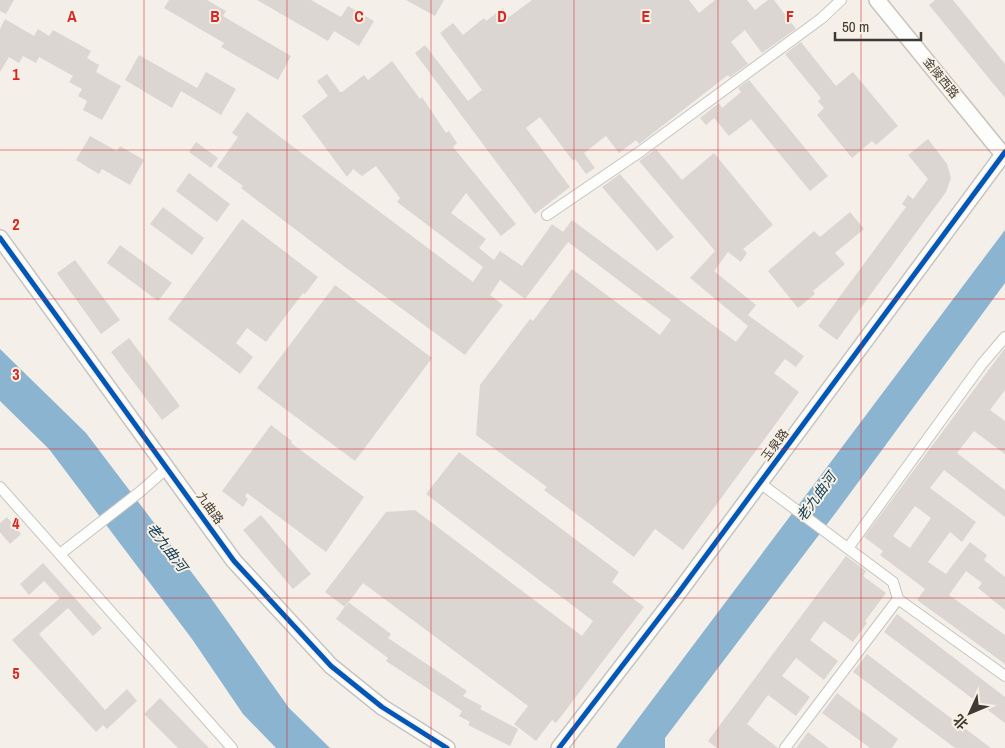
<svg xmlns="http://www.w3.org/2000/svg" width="1005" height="748" font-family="'Archivo Narrow','Noto Sans SC',sans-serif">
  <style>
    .water { fill: #8ab4d0 }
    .building { fill: #dcd6d2; fill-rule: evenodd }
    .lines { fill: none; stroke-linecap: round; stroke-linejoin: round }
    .street-casing { stroke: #c7c4bf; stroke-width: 12 }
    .secondary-casing { stroke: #c7c4bf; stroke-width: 18 }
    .street { stroke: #fdfdfc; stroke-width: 10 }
    .secondary { stroke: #fdfdfc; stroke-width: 15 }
    .cycleway-casing { stroke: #f9f0e4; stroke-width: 8 }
    .cycleway { stroke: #0057b8; stroke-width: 5 }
    .grid { fill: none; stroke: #d62828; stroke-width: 1; stroke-opacity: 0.55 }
    .labels { text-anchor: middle; stroke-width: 4; stroke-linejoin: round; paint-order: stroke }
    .street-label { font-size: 12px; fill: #3d3934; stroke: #f9f0e4 }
    .water-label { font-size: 14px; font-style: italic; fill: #063957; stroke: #f9f0e4 }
    .grid-label { font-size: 16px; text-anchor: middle; font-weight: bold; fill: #d62828; stroke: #f9f0e4; stroke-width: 4; stroke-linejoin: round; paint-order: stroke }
  </style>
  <rect width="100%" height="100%" fill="#f4efe9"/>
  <!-- water -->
  <path class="water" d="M1005,230V283L837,511L665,738V748H616Z
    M0,349L86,433L208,594L289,708L330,748H276L243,714L192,639L49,449L0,401Z"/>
  <!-- building -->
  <path class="building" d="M0,0H14L6,14L0,11Z
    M169,0H207L226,11L223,16L291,56L278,80L221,47L224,43L164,8Z
    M257,0H311L341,17L348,6L374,21L359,46L334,31L328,41Z
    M406,0H444L435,16Z
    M532,0H689L699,13L715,0H747L755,10L768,0H774L796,29L762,53L745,30L731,42L748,64L730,77L728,75L639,144L636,140L619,153L606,136L584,153L595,168L586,174L575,159L573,161L540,117L526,128L570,187L535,214L415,53L425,45L468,101L482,90L440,33L453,23L463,35L484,18L486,21L503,8L509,17Z
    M935,0H953L1005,64V98L929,5Z
    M5,19L34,36L38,29L49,36L53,30L91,51L87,58L99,65L96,72L121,86L102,120L83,110L87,101L78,96L82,89L69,82L73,76L39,57L36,63L23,56L19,63L9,57L0,72V29Z
    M801,42L836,86L853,72L898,126L876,145L872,141L852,158L817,115L824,108L818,101L821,98L785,54Z
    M139,55L197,88L206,72L236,89L221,115L181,91L172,108L125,80Z
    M392,61L420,99L422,97L446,133L449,131L457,143L453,147L516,224L501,236L466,193L451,213L486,239L479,248L494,260L500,251L522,266L552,224L563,232L572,220L736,342L748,326L690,278L715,251L639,161L656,149L682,180L714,153L773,225L743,249L747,253L741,262L728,252L714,271L756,305L748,315L804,356L796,367L785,359L774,373L799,392L683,550L655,529L634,557L544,490L547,487L476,435L480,385L530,319L533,321L572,269L660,335L671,320L568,242L525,299L500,280L490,295L503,305L465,355L345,267L241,188L243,186L217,167L238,137L232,133L247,112L473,282L483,267L397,202L400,198L376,166L362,176L353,169L347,177L302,116L328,96L317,81L327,74L340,92H342L364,75L368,80Z
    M749,80L828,176L810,191L751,119L729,136L714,118L706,125L700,118L719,103L722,108L741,92L738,88Z
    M90,136L117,151L120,146L144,160L130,185L102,169L99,174L76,160Z
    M928,139L947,164L951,178L946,192L837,340L818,326L906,207L902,204L908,195L913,199L928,179L908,155Z
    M196,142L218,158L211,168L189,152Z
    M189,173L230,204L217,222L176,191Z
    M620,174L674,237L657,251L602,187Z
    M163,207L204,238L192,255L150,224Z
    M850,212L864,229L835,253L845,264L813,291L815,294L798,308L768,271L814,231L820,237Z
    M242,219L318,277L305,294L303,293L266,342L247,328L236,343L253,357L240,374L168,319Z
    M120,245L172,283L158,301L107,263Z
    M75,260L120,320L101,334L57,273Z
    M335,285L432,358L355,461L257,388Z
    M129,338L180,406L162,420L111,352Z
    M1005,348V390L990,410L1005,421V454L974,431L957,453L1005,490V517L944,470L930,488L976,522L962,542L950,532L928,562L946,574L970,542L987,555L984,560L1005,577V610L978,588L982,583L966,571L949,595L1005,635V664L917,600L925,589L880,555L883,551L864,537ZM915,506L931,518L910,548L893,536Z
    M271,425L292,441L291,443L364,497L326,552L247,493L245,496L248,499L243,507L222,491Z
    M459,452L619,572L612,582L644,607L556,723L552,720L536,741L514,724L528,706L363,583L345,607L325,592L386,512L415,510L582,636L593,621L426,494Z
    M261,515L311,574L293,589L243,530Z
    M7,517L21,534L10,544L0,532V523Z
    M846,556L866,571L863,576L886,593L865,621L867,623L853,642L824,621L810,640L838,661L824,680L796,658L782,676L810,697L796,716L768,695L747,724L778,748H717L708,741Z
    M43,563L102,628L93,636L68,608L39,634L105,710L127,689L137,701L107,729L103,725L96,732L12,640L60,598L44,581L29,595L20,584Z
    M348,602L391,634L388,638L467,691L463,696L482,706L480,709L518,729L510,746L468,725L470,722L459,716L462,711L386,661L388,658L336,619Z
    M897,614L1005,697V723L884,632Z
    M867,654L927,700L991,748H955L853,672Z
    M837,693L898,739L892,748H870L822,713Z
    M160,698L209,748H178L144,714Z
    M808,732L829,748H796Z"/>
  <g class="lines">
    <!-- street casing -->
    <g class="street-casing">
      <path id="street" d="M547,215L641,151L822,18L841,0
        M760,483L893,582L898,599L1005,676
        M0,487L232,748
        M848,548L982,364L1005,337
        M60,554L141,491L168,467
        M785,748L898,599"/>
    </g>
    <!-- secondary casing -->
    <g class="secondary-casing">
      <path id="secondary" d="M877,0L1005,157
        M0,238L234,561L331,666L382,707L447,748
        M559,748L676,596L1005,152"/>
    </g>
    <!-- street -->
    <use href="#street" class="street"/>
    <!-- secondary -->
    <use href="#secondary" class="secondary"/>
    <!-- cycleway casing -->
    <g class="cycleway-casing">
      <path id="cycleway" d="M0,238L234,561L331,666L382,707L447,748
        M559,748L676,596L1005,152"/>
    </g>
    <!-- cycleway -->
    <use href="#cycleway" class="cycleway"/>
  </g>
  <!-- grid -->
  <path class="grid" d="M144,0V748M287,0V748M431,0V748M574,0V748M718,0V748M861,0V748M0,150H1005M0,299H1005M0,449H1005M0,598H1005"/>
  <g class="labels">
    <!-- street labels -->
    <g class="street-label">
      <text transform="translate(941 78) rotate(51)" y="4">金陵西路</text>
      <text transform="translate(775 445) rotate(-53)" y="4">玉泉路</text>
      <text transform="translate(210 508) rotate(55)" y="4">九曲路</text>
    </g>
    <!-- water labels -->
    <g class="water-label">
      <text transform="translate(816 497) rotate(-54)" y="5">老九曲河</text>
      <text transform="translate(167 547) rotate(53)" y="5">老九曲河</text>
    </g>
  </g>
  <g class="grid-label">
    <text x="72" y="22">A</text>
    <text x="215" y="22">B</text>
    <text x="359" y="22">C</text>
    <text x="502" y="22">D</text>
    <text x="646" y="22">E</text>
    <text x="790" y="22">F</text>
    <text x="16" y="80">1</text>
    <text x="16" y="230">2</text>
    <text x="16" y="380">3</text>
    <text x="16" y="529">4</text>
    <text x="16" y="679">5</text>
  </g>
  <!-- north arrow -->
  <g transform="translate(970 713) rotate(226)" stroke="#f9f0e4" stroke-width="4" paint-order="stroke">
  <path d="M0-4L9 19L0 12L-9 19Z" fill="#3d3934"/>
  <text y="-8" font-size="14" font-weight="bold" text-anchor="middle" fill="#3d3934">北</text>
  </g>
  <!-- scale -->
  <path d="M835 32v8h86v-8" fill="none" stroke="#3d3934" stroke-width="2.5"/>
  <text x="842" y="32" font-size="15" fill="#3d3934" stroke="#f9f0e4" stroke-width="4" paint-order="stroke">50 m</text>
</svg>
